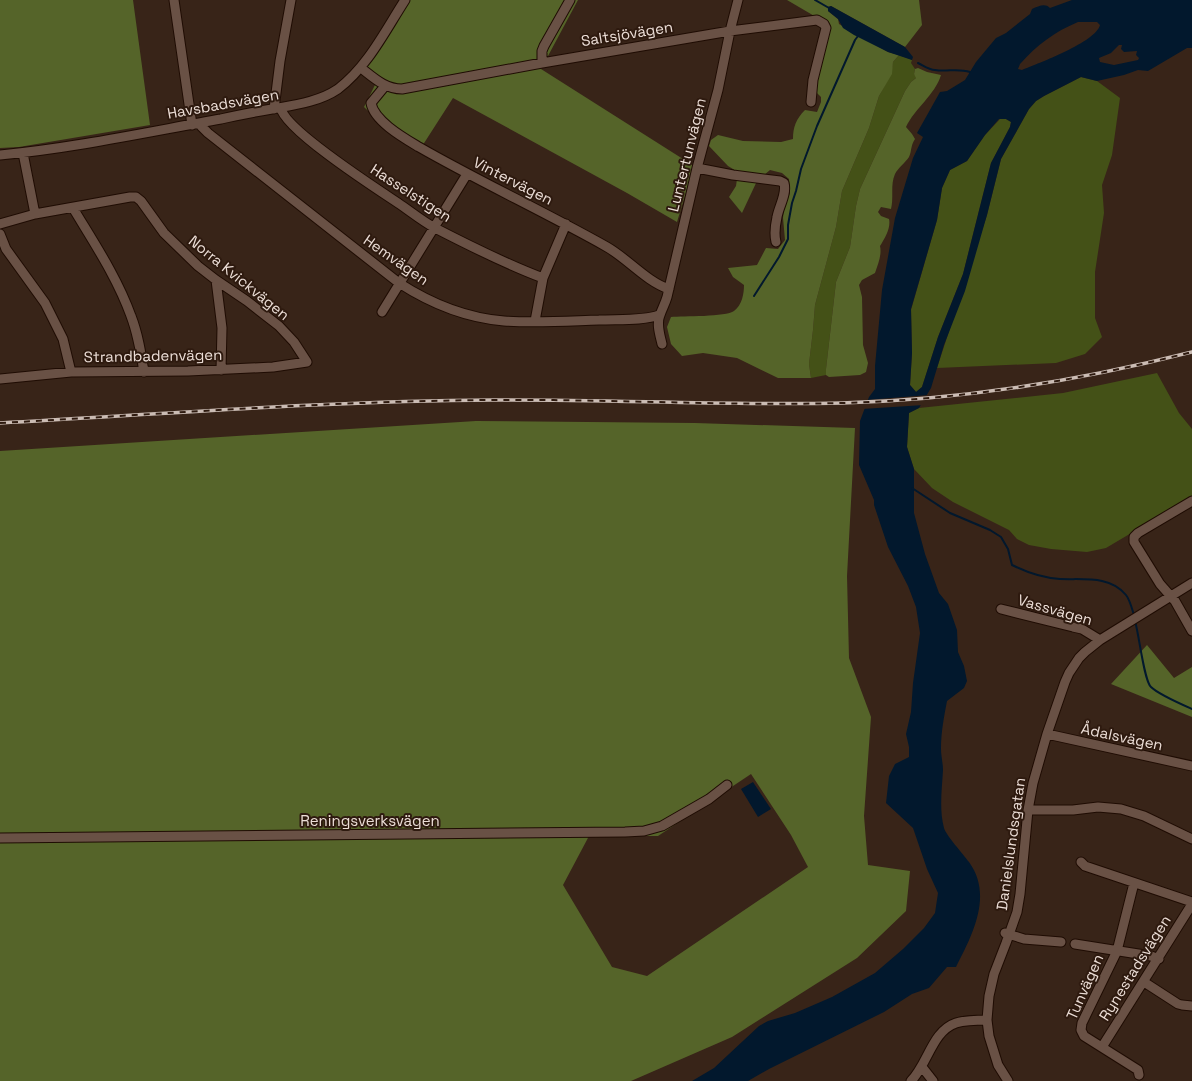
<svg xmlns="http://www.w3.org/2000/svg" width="1192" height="1081" font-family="'Space Grotesk',sans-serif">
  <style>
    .green { fill: #445117 }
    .forest { fill: #556429; fill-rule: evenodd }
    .water { fill: #02182d; fill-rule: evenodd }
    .pier { fill: #382418 }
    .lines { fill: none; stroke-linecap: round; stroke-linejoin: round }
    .stream { stroke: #02182d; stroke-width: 2 }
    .minor-casing { stroke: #1f0c03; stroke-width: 11 }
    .minor { stroke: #695145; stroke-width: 9 }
    .rail-casing { stroke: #cbbcb4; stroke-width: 3.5 }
    .rail { stroke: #2e1a0f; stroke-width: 2; stroke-dasharray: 6; stroke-linecap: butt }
    .labels { text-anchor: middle; stroke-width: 4; stroke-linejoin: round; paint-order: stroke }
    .street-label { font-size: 15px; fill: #ecded7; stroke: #2e1a0f }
  </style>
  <rect width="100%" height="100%" fill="#382418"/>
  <!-- green -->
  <path class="green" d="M899,55L912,60L911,63L915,69L914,74L917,77L911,82L905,91L860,189L856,206L850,247L836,282L826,369V375L811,378L809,364L813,330L815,305L836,227L842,191L869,128L879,96L891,74L893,62Z
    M1081,77L1097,81L1120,98L1112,155L1102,185L1104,213L1095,272V318L1102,337L1085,354L1056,363L937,368L987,215L1001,159L1029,109L1036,101L1044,96Z
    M1000,119H1006L1011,122L1010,127L991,163L963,274L938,337L922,387L916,392L910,385L912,353L911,310L937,220L942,188L950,170L967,161L985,135Z
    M1157,373L1179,413L1192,429V497L1106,548L1087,552L1051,549L1029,545L1017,539L1009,530L953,502L932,488L914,469L907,447L909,413L919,408L1063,393Z"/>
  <!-- forest -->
  <path class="forest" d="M0,0H133L150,125L19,147L0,148Z
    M400,0H578L541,69L694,166L677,222L627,193L453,98L419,151L395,137L364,107L375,85L355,70Z
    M787,0H919L922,25L905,47L831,6L828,7V11L838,19L839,24L888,52L899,55L893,62L892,74L879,96L869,128L842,191L836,227L815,305L813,330L809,364L811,378H778L737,358L703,353L682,356L671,344L667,327L671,317C683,316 726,317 734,311C742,305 744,294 744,285L733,277L728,268L757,265L766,248L778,249L785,240L783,218L784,208L790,193L789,179L782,173L770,170L757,181L742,213L729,197L736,186L738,172L728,166L709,146L711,140L718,135L743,141L781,142L793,139C793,127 796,119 805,110L817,112L821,102V97L814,90L828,24Z
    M918,68L927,72L941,75C935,95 915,108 906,127L912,134L915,139C910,147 912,151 909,157C905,163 898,168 895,174C890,185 894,197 891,209L881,207L878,212L881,216L889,219C891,228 885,238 880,246C882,255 878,264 875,273L862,280L859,285L862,297L863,345L868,363L866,372L860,375L829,377L826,375V369L836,282L850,247L856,206L860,189L905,91L911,82L916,78L914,74L915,69Z
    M476,421L695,423L855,428L847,576L849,658L871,717L864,816L868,865L910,871L906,911L857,958L732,1037L631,1081H0V451ZM751,774L791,835L808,867L647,976L612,967L563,885L589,836H658Z
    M1147,645L1174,678L1192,667V717L1111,684Z"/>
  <!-- water -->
  <path class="water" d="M1072,0H1192V48H1187L1148,71L1138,70L1124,75L1097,81L1081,77L1044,96L1036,101L1029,109L1001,159L987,215L965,291L944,345L931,388L919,408L909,413L907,447L914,469V513L925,554L939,593L948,604L957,630L958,652L964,666L967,681L964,688L947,701C944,717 941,732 941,749C941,756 943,763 943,770C942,789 939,809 944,828C946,835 963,854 969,862C993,895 973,934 956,967H947L929,988L912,994L884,1012L769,1069L748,1081H692L714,1068L759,1026L768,1021L795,1013L832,997L875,973L903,949L924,928L935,913L938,893L927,869L913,828L886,803L889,776L895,764L909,757V747L906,734L911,712L913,683L920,633L916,607L908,586L888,547L874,505V500L859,465L860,421L869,397L875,389V366L882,290L895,218L913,158L923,137L917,133L940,92L947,91L965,80L976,62L996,38L1006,33L1030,14L1032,9C1039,6 1045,3 1050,8ZM1078,22H1097L1100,25C1096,42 1039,63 1022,70L1018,69L1020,64C1037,45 1054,32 1078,22ZM1119,45H1122L1121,49L1124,52L1137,51L1136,55L1139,58L1138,60L1114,65L1100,62L1099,58L1111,53ZM999,119H1006L1011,122L1010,127L991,163L963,274L938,337L922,387L916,392L910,385L912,353L911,309L937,220L942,188L950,170L967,161L985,135Z
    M831,6L905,47L913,57L912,60L888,52L854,35L843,28L838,19L828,11V7Z
    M753,782L771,809L758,817L741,789Z"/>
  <!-- pier -->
  <path class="pier" d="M929,395L924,405L862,409L866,400Z"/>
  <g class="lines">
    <!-- stream -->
    <path class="stream" d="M815,0L829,8
      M918,63C924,66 929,70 935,70C947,72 958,68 970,72
      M754,296L779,257L788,239V225L792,203L796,191L801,169L817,126L855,40L858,36
      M912,488L950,513L990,530L1001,537L1008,549L1012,565C1028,573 1042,578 1060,579C1082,580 1110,575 1126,595C1130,600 1132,609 1134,615
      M1135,621C1139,634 1144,681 1151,687C1158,694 1183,705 1192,709"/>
    <!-- minor casing -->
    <g class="minor-casing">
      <path id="minor" d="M174,0L192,125
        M542,63V51L544,46L570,0
        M361,68C374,78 385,89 402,89L542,63L730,31L817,20L824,24L826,28L813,80L811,102
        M385,86L371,103C374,121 404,138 419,147C480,182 545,212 607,247C628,259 647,282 669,289
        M281,108C284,129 377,189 398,203C410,211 422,221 435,228C468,245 508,265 543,278
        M274,109L280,61L291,0
        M201,123V126L208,133L399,283C430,303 467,318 504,321C536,323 567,321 599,320C616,319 644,321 659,315
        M23,153L35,214
        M0,155C74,148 148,132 221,119C238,115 255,112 272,109C294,105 319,102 338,89C368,66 385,31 405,0
        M697,168L733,175L780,181L784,183C787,194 779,206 777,217C775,226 774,234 776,242
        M73,208C94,243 117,277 131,316C138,334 141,353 144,372
        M0,224L35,214L130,197H136L141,201L164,233L198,266L216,280L247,301L279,326L294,342L307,362L273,367L188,371L71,372L0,379
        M0,234L6,249L45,303L63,339L71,372
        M216,280L222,328L221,370
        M382,312L467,174
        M535,321L543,278L566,224
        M662,344C660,335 656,324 660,315C662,309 665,304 667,297L697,168L718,90L730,31L738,0
        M1192,501L1138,533L1134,537V542L1160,584L1175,601L1192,631
        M1001,609L1073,627L1082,629L1100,640
        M1047,734L1192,766
        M1028,810H1073L1098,807L1121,809L1144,816L1192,839
        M0,838L625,832L644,831L662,826L709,799L727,785
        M1081,862L1085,866L1192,902
        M1134,883L1117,951L1082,1023L1081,1030L1084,1036L1138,1070L1139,1075
        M1005,933L1024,939L1061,942
        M1075,944L1151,956L1159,959
        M1144,982L1178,1004L1182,1005L1192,1006
        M1102,1047L1192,904
        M922,1067L933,1081
        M911,1081C928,1064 932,1031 956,1023C966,1020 977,1020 987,1020
        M1008,1081L998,1065L989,1036L987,1020L989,996L994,974L1006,943L1017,912L1020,894L1028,810L1033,783L1047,734L1065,682L1069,673L1079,658L1085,652L1100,640L1192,583"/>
    </g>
    <!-- minor -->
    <use href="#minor" class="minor"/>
    <!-- rail casing -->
    <g class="rail-casing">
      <path id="rail" d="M0,423C164,414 328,401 493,400C609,399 725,406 842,403C960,400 1078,381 1192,352"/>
    </g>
    <!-- rail -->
    <use href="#rail" class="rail"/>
  </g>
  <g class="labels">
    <!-- street labels -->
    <g class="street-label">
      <text transform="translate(627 34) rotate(-9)" y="5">Saltsjövägen</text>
      <text transform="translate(223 104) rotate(-10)" y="5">Havsbadsvägen</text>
      <text transform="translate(687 155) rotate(-76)" y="5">Luntertunvägen</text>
      <text transform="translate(513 181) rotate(27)" y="5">Vintervägen</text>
      <text transform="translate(411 193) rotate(33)" y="5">Hasselstigen</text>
      <text transform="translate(396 260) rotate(35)" y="5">Hemvägen</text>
      <text transform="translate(239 278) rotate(39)" y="5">Norra Kvickvägen</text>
      <text transform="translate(153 356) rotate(-1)" y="5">Strandbadenvägen</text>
      <text transform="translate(1055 610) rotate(16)" y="5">Vassvägen</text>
      <text transform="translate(1122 737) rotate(12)" y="5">Ådalsvägen</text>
      <text x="370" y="826">Reningsverksvägen</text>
      <text transform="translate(1011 844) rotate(-82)" y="5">Danielslundsgatan</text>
      <text transform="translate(1135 968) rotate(-58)" y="5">Rynestadsvägen</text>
      <text transform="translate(1085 987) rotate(-66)" y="5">Tunvägen</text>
    </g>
  </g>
</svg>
